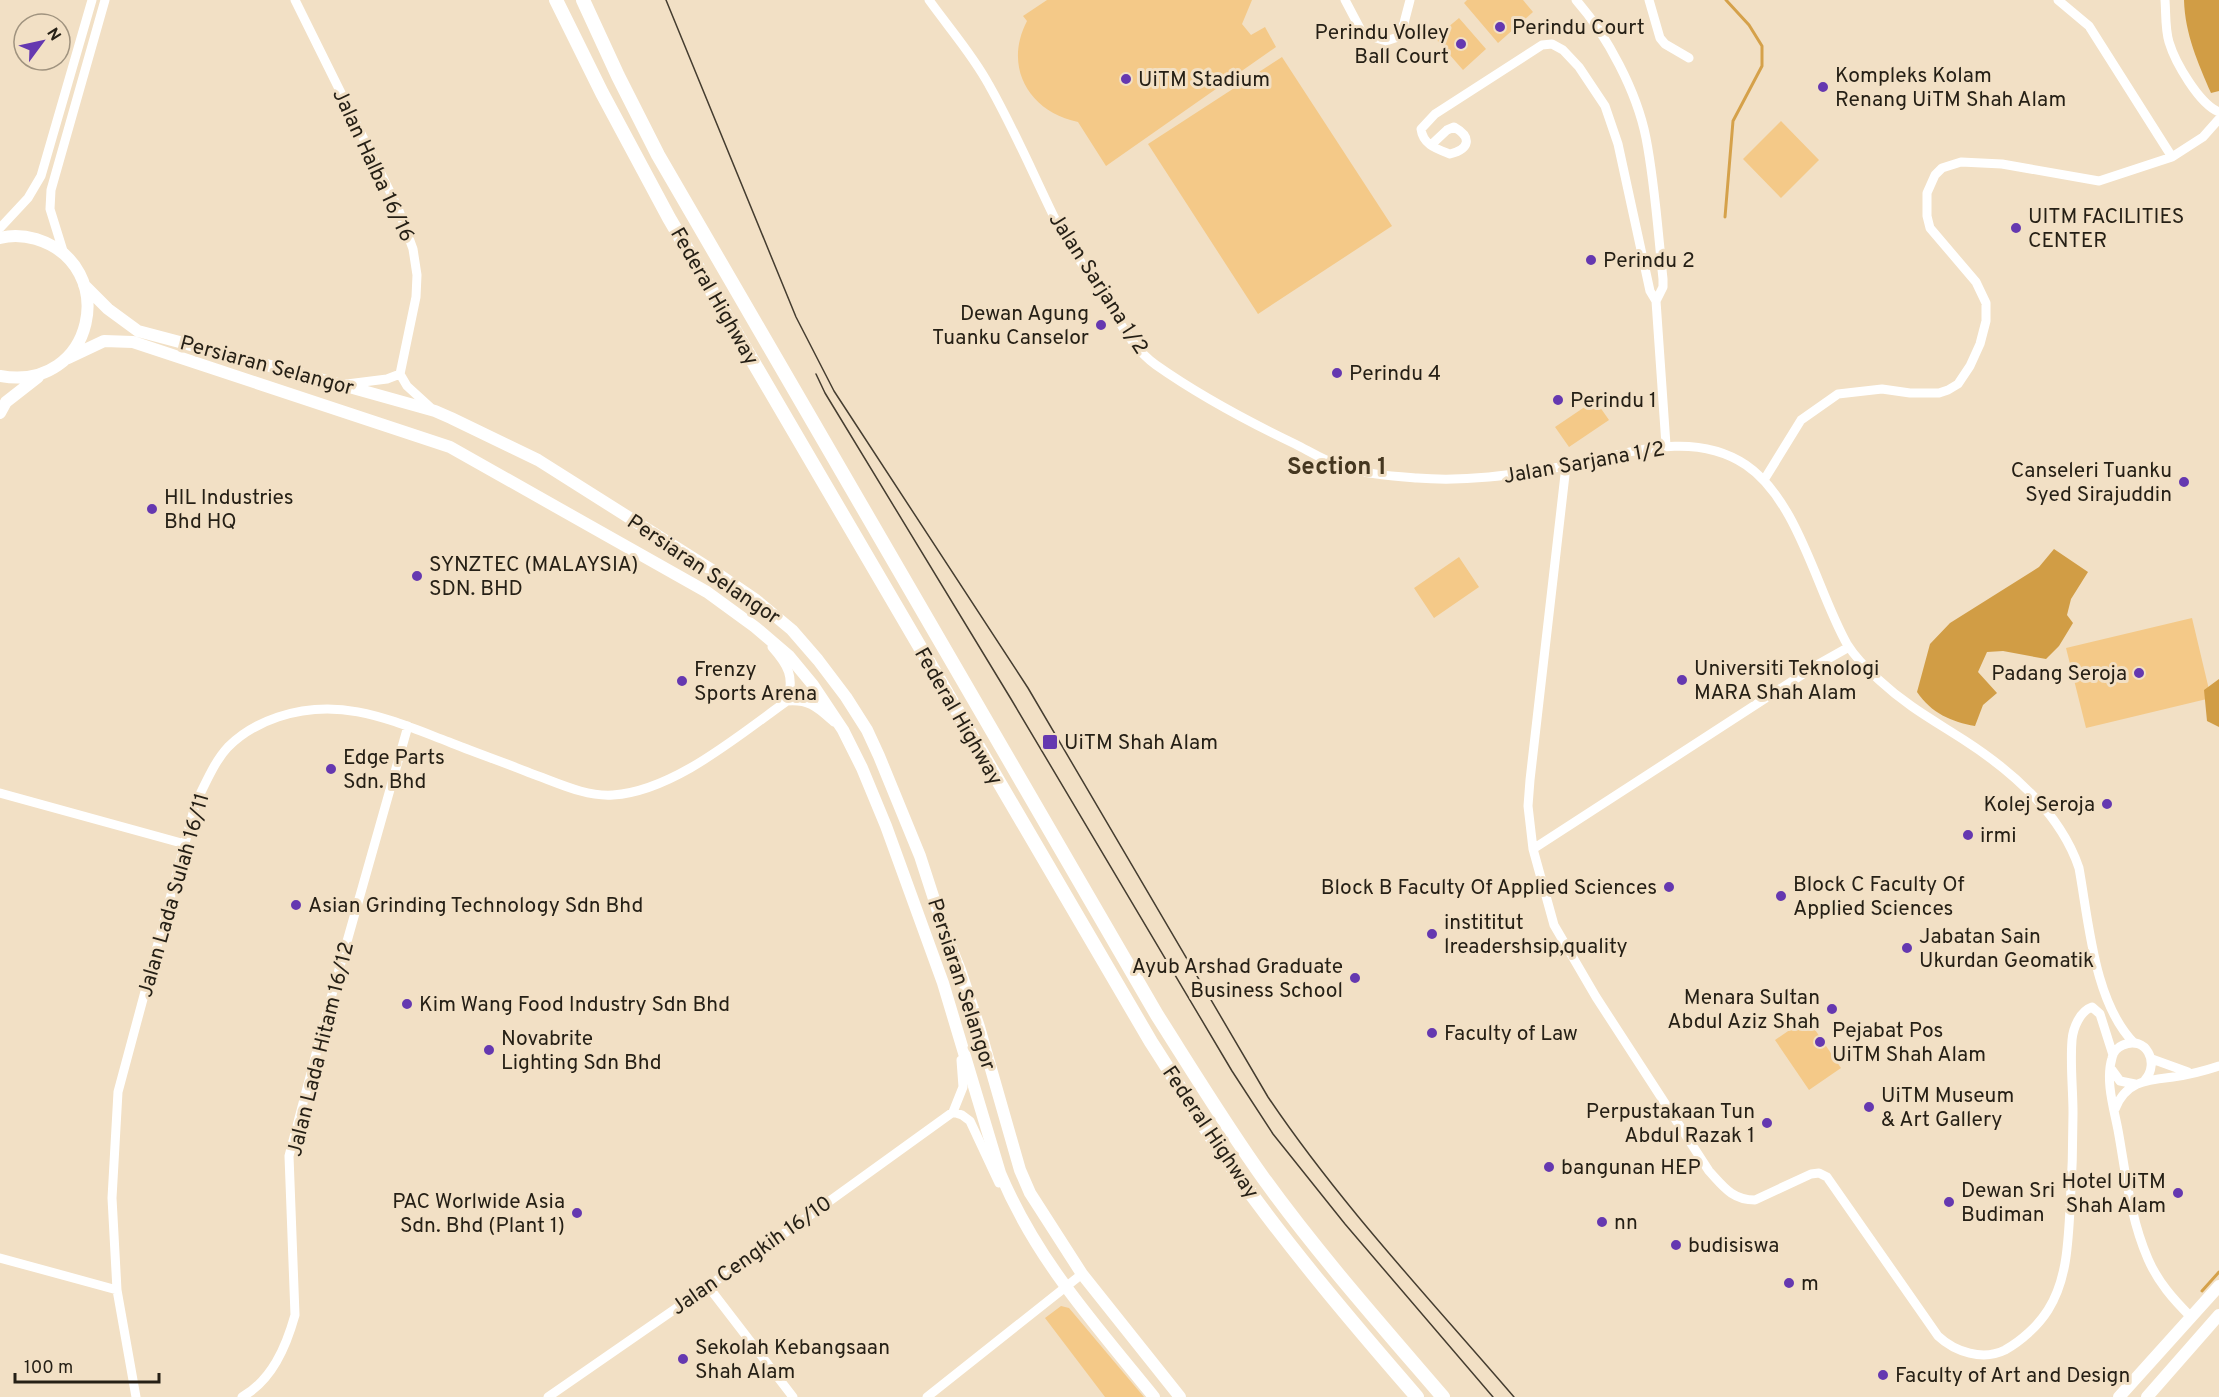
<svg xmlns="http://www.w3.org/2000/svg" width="2219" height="1397" font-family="Overpass,sans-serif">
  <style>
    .green { fill: #f4c988 }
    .forest { fill: #d19d45 }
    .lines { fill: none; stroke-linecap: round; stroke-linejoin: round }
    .stream { stroke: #d5a14a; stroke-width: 3 }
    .minor { stroke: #fff; stroke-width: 9 }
    .major { stroke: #fff; stroke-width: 12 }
    .highway { stroke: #fff; stroke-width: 14 }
    .tram { stroke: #453d30; stroke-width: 1.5 }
    .poi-dot { fill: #6538b0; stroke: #f2e0c5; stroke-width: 2 }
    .labels { text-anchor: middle; stroke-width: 6; stroke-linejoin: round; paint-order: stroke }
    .poi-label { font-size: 21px; fill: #262016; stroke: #f2e0c5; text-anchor: start }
    .street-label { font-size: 21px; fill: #262016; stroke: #f2e0c5 }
    .quarter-label { font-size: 24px; font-weight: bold; fill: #453720; stroke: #f2e0c5 }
  </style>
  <rect width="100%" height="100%" fill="#f2e0c5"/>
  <!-- green -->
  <path class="green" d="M1047,0H1252L1242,24L1251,35L1265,27L1276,47L1106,166L1078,122C1029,112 1003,67 1027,21L1023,16Z
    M1467,0H1523L1533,12L1498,43L1464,3Z
    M1459,18L1486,49L1463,70L1435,38Z
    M1282,57L1392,226L1258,314L1148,144Z
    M1781,121L1819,160L1781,198L1743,159Z
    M1595,400L1609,420L1569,447L1555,427Z
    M1459,557L1479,587L1434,618L1414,588Z
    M2192,618L2211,698L2086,728L2066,648Z
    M1807,1018L1841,1068L1809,1090L1775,1040Z
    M1061,1306L1069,1308L1144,1397H1105L1045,1318Z"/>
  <!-- forest -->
  <path class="forest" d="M2184,0H2219V91L2211,93C2198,63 2185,34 2184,0Z
    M2054,549L2088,572L2071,599L2067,615L2073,623L2059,646L2046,659L2003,651L1987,652L1978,672L1997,693L1983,705L1975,726C1952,722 1931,713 1917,692L1930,644L1950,623L2039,567Z
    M2219,679V727L2207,721L2204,690Z"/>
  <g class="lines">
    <!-- stream -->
    <path class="stream" d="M1725,217L1733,121L1762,66V46L1749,25L1726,0
      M2202,1291L2219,1272"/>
    <!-- minor -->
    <path class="minor" d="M295,0L398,208L413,249L417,275L416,297L400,374L407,386L430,407
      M929,0C949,28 973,55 989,85C1014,129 1034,176 1056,221C1069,247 1088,271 1103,296C1119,320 1132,348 1156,365C1200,396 1247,421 1295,444C1309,451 1323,460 1338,465C1362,474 1392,476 1417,478C1466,482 1512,475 1560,467C1620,457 1689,427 1746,465C1798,500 1817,591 1847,644C1855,657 1868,670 1879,680C1907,706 1933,720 1964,740C2012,771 2060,812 2079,868C2089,923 2094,1002 2134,1043
      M1345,0L1363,34L1386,41L1398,37L1404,23L1410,0
      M1576,0C1607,35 1637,92 1646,138C1655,184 1658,233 1663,279V287L1656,301L1666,445
      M1649,0L1660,38L1665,44L1689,58
      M2058,0L2089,26L2172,157
      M2165,0C2166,13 2165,29 2169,42C2175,62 2199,104 2219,112
      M1431,145L1447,130L1454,127C1472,137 1470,149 1450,154C1437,149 1423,145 1421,129L1435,114L1542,45L1552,44L1563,50L1579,67L1605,106L1618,144L1650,291L1656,301
      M0,228L28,198L41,176L92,0
      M64,254L50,209L51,190L105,0
      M347,384L387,379L400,374
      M1764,480L1801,420L1838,394L1882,389L1910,393H1939L1948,390L1958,384L1970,366L1980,344L1986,321V303L1976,282L1930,228L1927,216V193L1935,175L1942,168L1961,162L2002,164L2099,181L2172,157L2203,137L2219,119
      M772,647C788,665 795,677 787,701
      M1849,647L1817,665L1533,849L1554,925L1596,997L1709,1171C1723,1186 1732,1200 1755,1200L1811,1174L1819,1173L1827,1177L1938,1336C1955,1352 1983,1361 2005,1350C2021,1341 2038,1326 2048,1310C2067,1280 2068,1243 2070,1209C2072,1177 2073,1145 2073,1113C2073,1089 2070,1064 2072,1040C2073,1028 2080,1011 2092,1007L2100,1014L2113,1055
      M0,793L185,844
      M1533,849L1528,806L1530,780L1566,466
      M2152,1059L2188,1072
      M2112,1070L2120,1081L2135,1084
      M2145,1080C2160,1063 2146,1035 2123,1045C2118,1047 2113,1052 2112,1058C2105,1080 2114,1109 2118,1130C2126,1174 2130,1218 2148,1259C2158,1282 2173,1299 2191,1317
      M2115,1109C2126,1081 2147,1080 2173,1077C2188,1075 2204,1071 2219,1066
      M953,1112L962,1115L970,1121L999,1183
      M0,1258L117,1290
      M707,1285L793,1397
      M136,1397L117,1290L112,1198L118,1092L196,802C206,783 214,762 228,747C242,733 260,723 278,717C341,696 391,720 449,742C476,753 503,762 530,773C556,782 585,797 613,795C674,791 739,735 787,701C810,699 818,708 834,722
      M242,1397C272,1380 286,1347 295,1315L289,1156L329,1005L408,726
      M548,1397L795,1226L953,1112L963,1087L961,1060
      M927,1397L1082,1274"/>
    <!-- major -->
    <path class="major" d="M0,238C12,235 25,236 36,239C121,265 95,393 0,376
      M84,285L108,309L138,331L342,385L435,411L451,418L538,460L712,570L756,600L792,630L818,660L846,697L867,730L879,756L920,856L944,930L960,970L979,1027L1020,1170L1030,1193L1082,1274L1180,1397
      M68,358L104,341L133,342L450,447L707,592L755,627L789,656L813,685L843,730L862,768L886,826L943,983L1000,1173C1037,1261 1095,1324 1154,1397
      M0,413L6,402L38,377
      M2119,1397L2219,1286
      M2147,1397L2219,1315"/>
    <!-- highway -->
    <path class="highway" d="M556,0L602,93L669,218L1151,1042C1177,1082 1201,1123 1228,1162C1286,1244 1351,1321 1417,1397
      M583,0L618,76L658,155L1157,1015C1192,1070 1226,1126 1264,1179C1319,1255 1382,1326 1443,1397"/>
    <!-- tram -->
    <path class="tram" d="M666,0L796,317L834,391L1028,688L1268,1097C1340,1204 1430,1299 1514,1397
      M816,374L825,393L1011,699L1232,1071L1273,1134L1345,1224L1493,1397"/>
  </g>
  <!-- markers -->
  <g class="poi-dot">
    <circle cx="1500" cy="27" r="6"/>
    <circle cx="1461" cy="44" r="6"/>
    <circle cx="1126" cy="79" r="6"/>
    <circle cx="1823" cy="87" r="6"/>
    <circle cx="2016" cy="228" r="6"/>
    <circle cx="1591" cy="260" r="6"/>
    <circle cx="1101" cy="325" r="6"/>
    <circle cx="1337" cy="373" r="6"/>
    <circle cx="1558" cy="400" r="6"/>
    <circle cx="2184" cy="482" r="6"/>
    <circle cx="152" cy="509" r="6"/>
    <circle cx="417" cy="576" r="6"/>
    <circle cx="2139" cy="673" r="6"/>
    <circle cx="1682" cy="680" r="6"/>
    <circle cx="682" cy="681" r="6"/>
    <rect x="1042" y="734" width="16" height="16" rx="3"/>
    <circle cx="331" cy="769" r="6"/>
    <circle cx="2107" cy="804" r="6"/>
    <circle cx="1968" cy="835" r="6"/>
    <circle cx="1669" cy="887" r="6"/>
    <circle cx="1781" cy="896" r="6"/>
    <circle cx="296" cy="905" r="6"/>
    <circle cx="1432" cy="934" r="6"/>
    <circle cx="1907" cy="948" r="6"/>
    <circle cx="1355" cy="978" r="6"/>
    <circle cx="407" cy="1004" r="6"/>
    <circle cx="1832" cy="1009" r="6"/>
    <circle cx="1432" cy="1033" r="6"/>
    <circle cx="1820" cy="1042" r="6"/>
    <circle cx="489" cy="1050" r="6"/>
    <circle cx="1869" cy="1107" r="6"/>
    <circle cx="1767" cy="1123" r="6"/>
    <circle cx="1549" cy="1167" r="6"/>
    <circle cx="2178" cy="1193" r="6"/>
    <circle cx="1949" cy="1202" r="6"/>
    <circle cx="577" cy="1213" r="6"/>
    <circle cx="1602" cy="1222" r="6"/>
    <circle cx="1676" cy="1245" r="6"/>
    <circle cx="1789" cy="1283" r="6"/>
    <circle cx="683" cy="1359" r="6"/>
    <circle cx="1883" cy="1375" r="6"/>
  </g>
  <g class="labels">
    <!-- poi labels -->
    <g class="poi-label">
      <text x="1512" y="34">Perindu Court</text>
      <text x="1449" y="39" text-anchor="end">Perindu Volley<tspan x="1449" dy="24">Ball Court</tspan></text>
      <text x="1835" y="82">Kompleks Kolam<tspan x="1835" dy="24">Renang UiTM Shah Alam</tspan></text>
      <text x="1138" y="86">UiTM Stadium</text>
      <text x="2028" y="223">UITM FACILITIES<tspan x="2028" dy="24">CENTER</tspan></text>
      <text x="1603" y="267">Perindu 2</text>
      <text x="1089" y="320" text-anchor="end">Dewan Agung<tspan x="1089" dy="24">Tuanku Canselor</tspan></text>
      <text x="1349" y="380">Perindu 4</text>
      <text x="1570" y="407">Perindu 1</text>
      <text x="2172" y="477" text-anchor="end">Canseleri Tuanku<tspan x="2172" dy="24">Syed Sirajuddin</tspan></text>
      <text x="164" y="504">HIL Industries<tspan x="164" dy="24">Bhd HQ</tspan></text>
      <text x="429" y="571">SYNZTEC (MALAYSIA)<tspan x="429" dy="24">SDN. BHD</tspan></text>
      <text x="1694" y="675">Universiti Teknologi<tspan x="1694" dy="24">MARA Shah Alam</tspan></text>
      <text x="694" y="676">Frenzy<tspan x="694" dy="24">Sports Arena</tspan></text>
      <text x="2127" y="680" text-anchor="end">Padang Seroja</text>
      <text x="1064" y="749">UiTM Shah Alam</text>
      <text x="343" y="764">Edge Parts<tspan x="343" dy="24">Sdn. Bhd</tspan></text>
      <text x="2095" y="811" text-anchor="end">Kolej Seroja</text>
      <text x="1980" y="842">irmi</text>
      <text x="1793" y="891">Block C Faculty Of<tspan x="1793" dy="24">Applied Sciences</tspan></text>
      <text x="1657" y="894" text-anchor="end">Block B Faculty Of Applied Sciences</text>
      <text x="308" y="912">Asian Grinding Technology Sdn Bhd</text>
      <text x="1444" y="929">instititut<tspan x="1444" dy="24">lreadershsip,quality</tspan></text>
      <text x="1919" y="943">Jabatan Sain<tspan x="1919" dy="24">Ukurdan Geomatik</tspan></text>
      <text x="1343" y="973" text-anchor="end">Ayub Arshad Graduate<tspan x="1343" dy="24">Business School</tspan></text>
      <text x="1820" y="1004" text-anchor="end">Menara Sultan<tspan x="1820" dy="24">Abdul Aziz Shah</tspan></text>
      <text x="419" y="1011">Kim Wang Food Industry Sdn Bhd</text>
      <text x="1832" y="1037">Pejabat Pos<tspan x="1832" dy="24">UiTM Shah Alam</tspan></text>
      <text x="1444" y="1040">Faculty of Law</text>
      <text x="501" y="1045">Novabrite<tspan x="501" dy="24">Lighting Sdn Bhd</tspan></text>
      <text x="1881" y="1102">UiTM Museum<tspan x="1881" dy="24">&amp; Art Gallery</tspan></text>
      <text x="1755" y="1118" text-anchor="end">Perpustakaan Tun<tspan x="1755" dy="24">Abdul Razak 1</tspan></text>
      <text x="1561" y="1174">bangunan HEP</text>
      <text x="2166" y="1188" text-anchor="end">Hotel UiTM<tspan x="2166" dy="24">Shah Alam</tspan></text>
      <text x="1961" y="1197">Dewan Sri<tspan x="1961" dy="24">Budiman</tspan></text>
      <text x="565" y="1208" text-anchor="end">PAC Worlwide Asia<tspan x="565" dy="24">Sdn. Bhd (Plant 1)</tspan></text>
      <text x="1614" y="1229">nn</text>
      <text x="1688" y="1252">budisiswa</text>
      <text x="1801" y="1290">m</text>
      <text x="695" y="1354">Sekolah Kebangsaan<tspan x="695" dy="24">Shah Alam</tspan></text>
      <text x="1895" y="1382">Faculty of Art and Design</text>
    </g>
    <!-- street labels -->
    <g class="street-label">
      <text transform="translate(374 165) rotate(65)" y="7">Jalan Halba 16/16</text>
      <text transform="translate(1099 283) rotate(57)" y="7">Jalan Sarjana 1/2</text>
      <text transform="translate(715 296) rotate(60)" y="7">Federal Highway</text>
      <text transform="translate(267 365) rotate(15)" y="7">Persiaran Selangor</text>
      <text transform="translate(1584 462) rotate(-10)" y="7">Jalan Sarjana 1/2</text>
      <text transform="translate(704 569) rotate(34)" y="7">Persiaran Selangor</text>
      <text transform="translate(959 716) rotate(60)" y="7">Federal Highway</text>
      <text transform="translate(173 895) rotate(-74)" y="7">Jalan Lada Sulah 16/11</text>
      <text transform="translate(962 984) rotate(72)" y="7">Persiaran Selangor</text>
      <text transform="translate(320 1049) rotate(-76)" y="7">Jalan Lada Hitam 16/12</text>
      <text transform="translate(1211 1132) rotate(56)" y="7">Federal Highway</text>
      <text transform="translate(751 1255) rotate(-35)" y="7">Jalan Cengkih 16/10</text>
    </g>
    <!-- quarter labels -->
    <g class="quarter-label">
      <text x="1337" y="474">Section 1</text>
    </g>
  </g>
  <!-- north arrow -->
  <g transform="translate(42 42) rotate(57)"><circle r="28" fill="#f2e0c5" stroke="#a0937f" stroke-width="1.5"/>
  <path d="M0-4.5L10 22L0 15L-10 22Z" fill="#6538b0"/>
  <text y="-9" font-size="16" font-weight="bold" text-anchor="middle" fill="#262016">N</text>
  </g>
  <!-- scale -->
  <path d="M15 1373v9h144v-9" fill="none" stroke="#262016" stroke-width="3"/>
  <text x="24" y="1373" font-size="18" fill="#262016" stroke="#f2e0c5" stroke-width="4.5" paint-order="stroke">100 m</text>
</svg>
